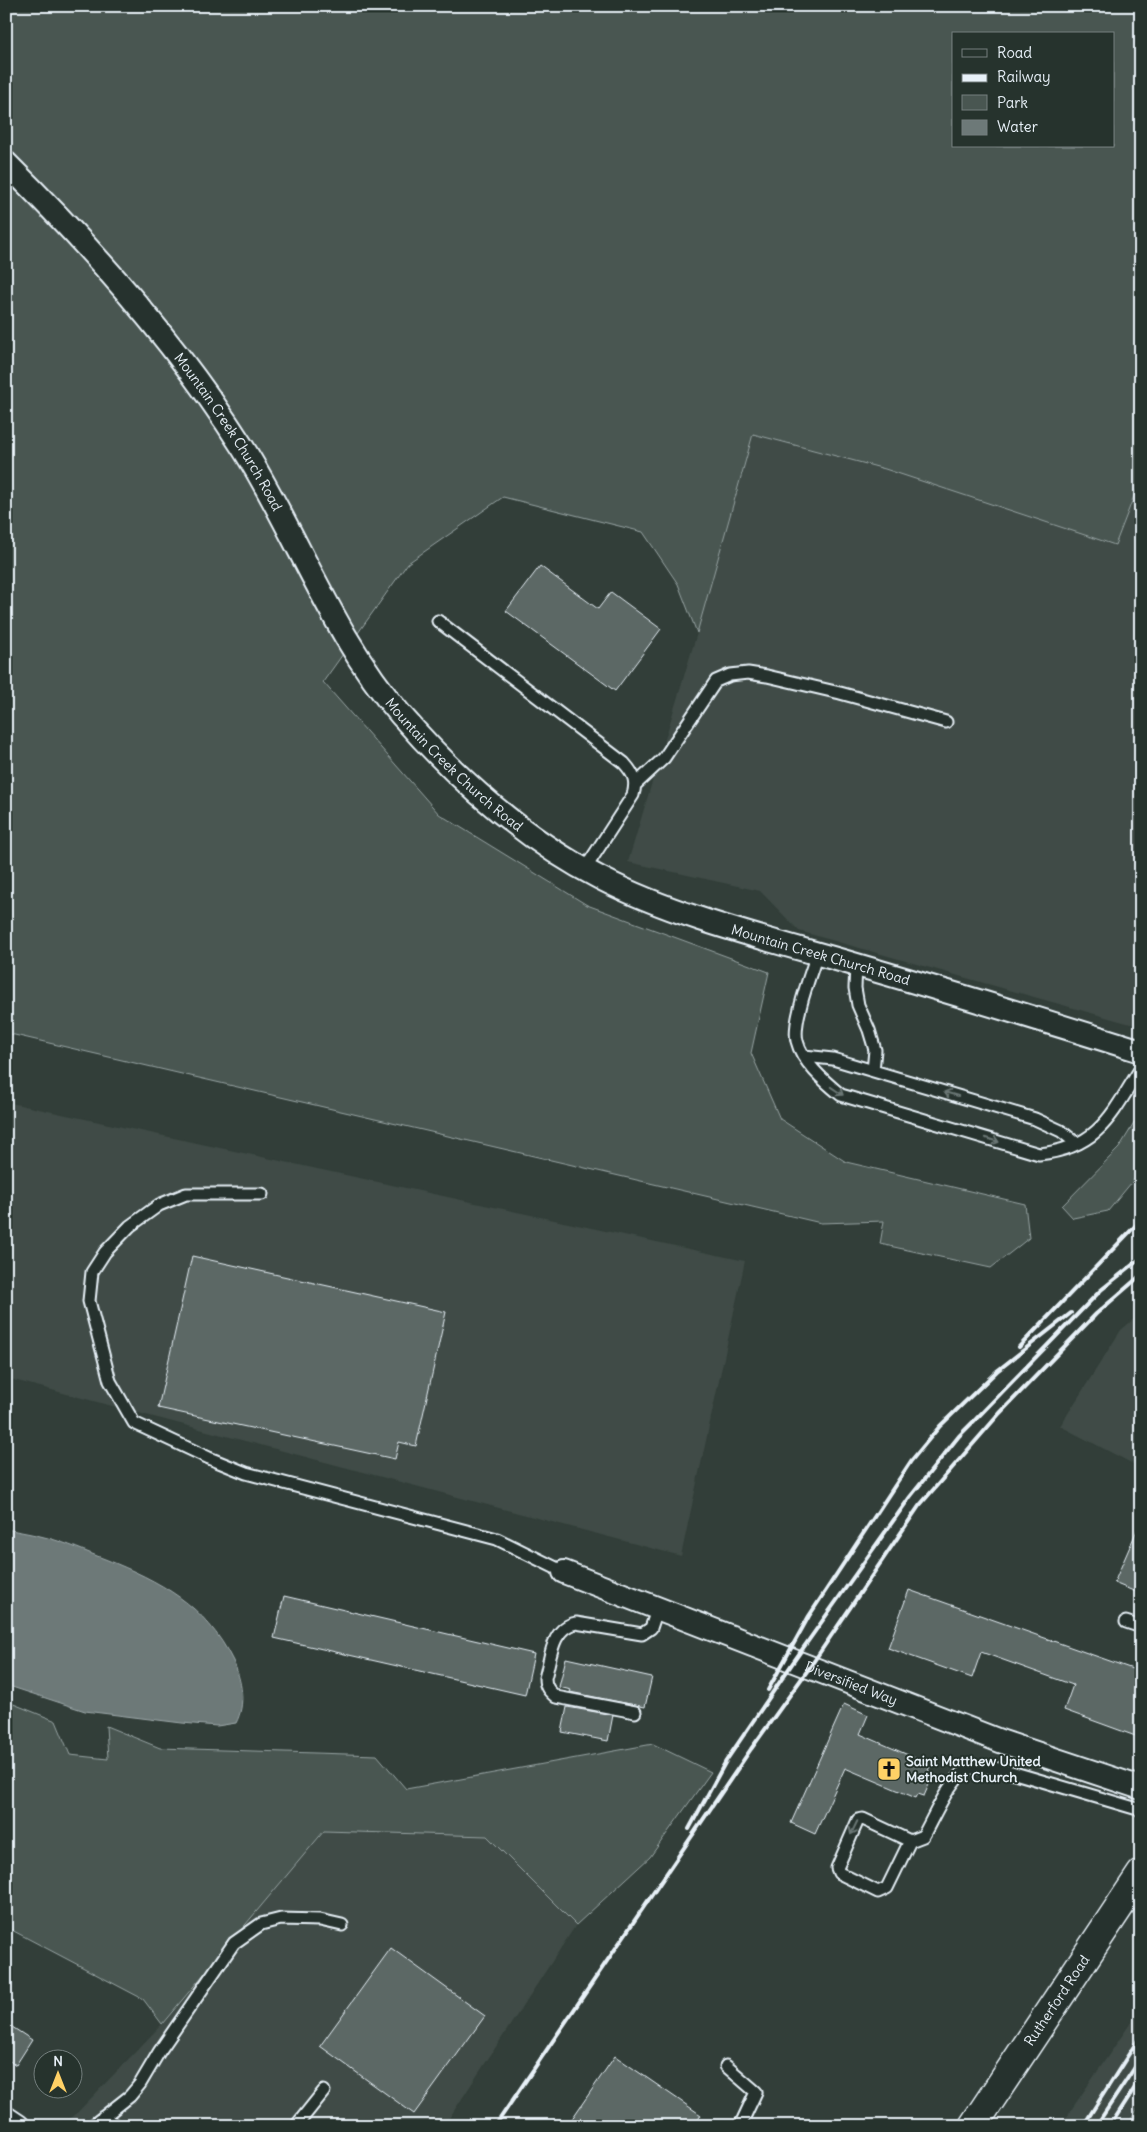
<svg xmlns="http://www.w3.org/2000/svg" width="1147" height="2132" font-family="Delius,sans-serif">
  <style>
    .built { fill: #3f4b46 }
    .green { fill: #495651; stroke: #98a4a4; fill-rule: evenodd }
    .water { fill: #6d7978; stroke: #9ea9ab }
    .building { fill: #5c6865; stroke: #e8f1f8 }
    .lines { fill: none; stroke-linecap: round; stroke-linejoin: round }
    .lane-casing { stroke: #e8f1f8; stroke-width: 15 }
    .street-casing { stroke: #e8f1f8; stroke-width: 26 }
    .secondary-casing { stroke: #e8f1f8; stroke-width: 31 }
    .lane { stroke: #26332d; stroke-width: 11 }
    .street { stroke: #26332d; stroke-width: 22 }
    .secondary { stroke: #26332d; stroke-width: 28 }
    .rail { stroke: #e8f1f8; stroke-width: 4 }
    .oneway { stroke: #6a7674 }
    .labels { text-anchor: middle; stroke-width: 4; stroke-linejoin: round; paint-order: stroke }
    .street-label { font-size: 14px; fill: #e8f1f8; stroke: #26332d }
    .poi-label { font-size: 14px; font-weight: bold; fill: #e8f1f8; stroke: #26332d; text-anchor: start }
  </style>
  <rect width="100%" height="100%" fill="#323e39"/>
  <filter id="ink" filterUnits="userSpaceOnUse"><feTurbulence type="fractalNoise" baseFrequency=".02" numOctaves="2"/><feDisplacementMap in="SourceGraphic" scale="10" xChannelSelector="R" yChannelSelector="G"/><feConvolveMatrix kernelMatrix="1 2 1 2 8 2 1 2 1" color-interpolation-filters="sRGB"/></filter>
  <g filter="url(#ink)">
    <!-- built -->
    <path class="built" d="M753,434L885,469L1115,545L1141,478V1027L799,931L760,891L628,862L697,633Z
      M6,1102L745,1261L681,1556L6,1378Z
      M1141,1313V1468L1060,1426L1121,1330Z
      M324,1831L487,1836L576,1925L444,2126H60L75,2115L162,2024Z
      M1141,2008V2103L1127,2126H1060Z"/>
    <!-- green -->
    <path class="green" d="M6,6H1141V478L1115,545L885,469L753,434L697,633L678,584L643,532L503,497L408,563L323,682L439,814L587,905L769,972L751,1053L780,1119L846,1162L1025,1204L1029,1238L991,1268L880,1244L884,1221L821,1223L6,1033ZM953,34H1113V146H953Z
      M1141,1112V1171L1108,1211L1073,1218L1062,1206L1119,1148Z
      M6,1701L56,1721L70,1755L108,1759L106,1726L160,1748L377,1755L406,1789L653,1744L711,1772L650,1857L576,1925L487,1836L324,1831L162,2024L143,1999L6,1927Z
      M1141,2103V2126H1127Z"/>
    <!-- water -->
    <path class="water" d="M6,1529C20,1532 34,1534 48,1538C67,1543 86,1552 105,1559C160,1581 206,1605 233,1661C242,1681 246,1704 236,1723L217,1726L182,1723L85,1711L6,1685Z"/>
    <!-- building -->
    <path class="building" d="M540,566L598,609L611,592L661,629L615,691L506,611Z
      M192,1256L446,1312L416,1446L399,1442L395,1459L158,1408Z
      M1141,1521V1594L1114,1583Z
      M909,1590L1141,1672V1738L1064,1710L1073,1685L981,1652L972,1678L888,1648Z
      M284,1596L534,1654L525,1695L274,1638Z
      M566,1658L652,1677L645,1707L570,1692L571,1690L559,1687Z
      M844,1704L868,1715L860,1734L915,1758L914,1760L930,1767L928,1770L934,1773L924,1796L918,1794L916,1798L845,1768L815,1834L791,1823Z
      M567,1707L613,1715L608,1741L562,1732Z
      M391,1948L485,2016L414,2114L320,2046Z
      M6,2023L32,2040L16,2065L6,2059Z
      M615,2056L701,2115L694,2126H567Z"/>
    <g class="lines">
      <!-- lane casing -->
      <g class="lane-casing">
        <path id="lane" d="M438,621L624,763C634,774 637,781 633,795L585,869
          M636,784L664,758L716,681L730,675L748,673L767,676L840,693L946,722
          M817,954C811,973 792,1022 797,1041C802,1062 824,1081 841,1095L1039,1154C1099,1148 1112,1114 1141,1068
          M856,965L855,988L858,1005L869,1030L875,1050L873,1071
          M804,1056L833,1059L1035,1119L1061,1131L1076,1143
          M262,1194H186L159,1205L130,1226L105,1252L92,1272L89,1301L110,1381L134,1423L209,1458L246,1473L497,1539L564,1572
          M1126,1622L1141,1627
          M635,1712L556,1697C549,1691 545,1687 545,1678C551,1658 551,1628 576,1623L642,1634L651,1628L657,1610
          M910,1841L863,1819L858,1820L837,1868L839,1873L878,1892L887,1888L910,1841L923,1836C933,1819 951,1775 969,1769C980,1765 991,1768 1001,1769L1141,1810
          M726,2066L756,2092L740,2126
          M103,2117L116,2126
          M92,2126L130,2096L140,2084L159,2052L234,1943L261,1924L281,1919L320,1920L342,1925
          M296,2126L324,2091"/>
      </g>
      <!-- street casing -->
      <g class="street-casing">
        <g id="street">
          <path id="s1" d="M6,163C94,250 177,344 243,448C298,535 333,637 401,715C456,778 524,839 600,878C674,916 763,938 843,961C943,990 1042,1020 1141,1051"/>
          <path id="s2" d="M564,1572L1000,1741L1141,1788"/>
          <path d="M6,2118L18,2126"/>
        </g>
      </g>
      <!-- secondary casing -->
      <g class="secondary-casing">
        <g id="secondary">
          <path id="s3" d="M973,2126L1141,1874"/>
        </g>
      </g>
      <!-- lane -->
      <use href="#lane" class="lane"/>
      <!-- street -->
      <use href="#street" class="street"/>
      <!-- secondary -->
      <use href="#secondary" class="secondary"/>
      <!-- rail -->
      <path class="rail" d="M1019,1347L1141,1220
        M768,1690L809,1616L911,1461L940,1426L997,1371L1071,1313
        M689,1829L726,1761L794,1661L910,1497L959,1436L974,1421L1101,1290L1141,1258
        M495,2126L751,1749L810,1667L919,1506L1000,1413L1096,1314L1141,1275
        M1083,2126L1141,2035
        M1096,2126L1141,2058
        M1110,2126L1141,2078"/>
    </g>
    <!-- one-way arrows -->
    <defs><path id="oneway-shaft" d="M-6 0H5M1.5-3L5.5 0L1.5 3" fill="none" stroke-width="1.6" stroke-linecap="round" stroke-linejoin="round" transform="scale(1.25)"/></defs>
    <g class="oneway">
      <use href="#oneway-shaft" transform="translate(837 1091) rotate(34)"/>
      <use href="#oneway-shaft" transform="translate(951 1094) rotate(-164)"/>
      <use href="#oneway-shaft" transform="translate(992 1140) rotate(17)"/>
      <use href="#oneway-shaft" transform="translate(854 1828) rotate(116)"/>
    </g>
  </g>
  <!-- icons -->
  <defs>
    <g id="church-square" transform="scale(1.25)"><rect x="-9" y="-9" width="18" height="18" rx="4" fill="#ffd166" stroke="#26332d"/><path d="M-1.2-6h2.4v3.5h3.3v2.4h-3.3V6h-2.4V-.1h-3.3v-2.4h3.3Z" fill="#111"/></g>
  </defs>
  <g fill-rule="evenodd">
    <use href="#church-square" x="889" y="1769"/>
  </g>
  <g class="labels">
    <!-- street labels -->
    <g class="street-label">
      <text dy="5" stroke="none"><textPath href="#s1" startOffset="350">Mountain Creek Church Road</textPath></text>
      <text dy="5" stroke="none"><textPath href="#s1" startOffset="755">Mountain Creek Church Road</textPath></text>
      <text dy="5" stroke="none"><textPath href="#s1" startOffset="1175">Mountain Creek Church Road</textPath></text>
      <text dy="5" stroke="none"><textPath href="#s2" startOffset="308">Diversified Way</textPath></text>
      <text dy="5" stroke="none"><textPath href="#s3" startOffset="151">Rutherford Road</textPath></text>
    </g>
    <!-- poi labels -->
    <g class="poi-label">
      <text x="906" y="1766">Saint Matthew United<tspan x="906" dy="16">Methodist Church</tspan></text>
    </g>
  </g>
  <!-- margin -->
  <rect width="1147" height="2132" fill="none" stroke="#26332d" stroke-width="25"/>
  <rect x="12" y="12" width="1122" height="2107" fill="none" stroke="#e8f1f8" stroke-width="2" filter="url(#ink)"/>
  <!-- legend -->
  <rect x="952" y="32" width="162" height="115" fill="#26332d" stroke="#747f7e"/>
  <rect x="962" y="49" width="25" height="8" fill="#26332d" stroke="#747f7e"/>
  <text x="997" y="58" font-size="15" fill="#e8f1f8">Road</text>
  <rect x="962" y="74" width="25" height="8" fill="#e8f1f8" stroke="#747f7e"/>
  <text x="997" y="82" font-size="15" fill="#e8f1f8">Railway</text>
  <rect x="962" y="95" width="25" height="15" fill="#495651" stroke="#747f7e"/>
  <text x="997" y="108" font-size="15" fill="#e8f1f8">Park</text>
  <rect x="962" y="120" width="25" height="15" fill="#6d7978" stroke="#747f7e"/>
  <text x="997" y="132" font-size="15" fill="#e8f1f8">Water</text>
  <!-- north arrow -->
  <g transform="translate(58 2074)"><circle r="24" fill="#26332d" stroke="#747f7e"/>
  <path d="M0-4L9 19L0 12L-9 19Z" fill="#ffd166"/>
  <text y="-8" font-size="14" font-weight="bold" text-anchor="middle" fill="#e8f1f8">N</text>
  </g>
</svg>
